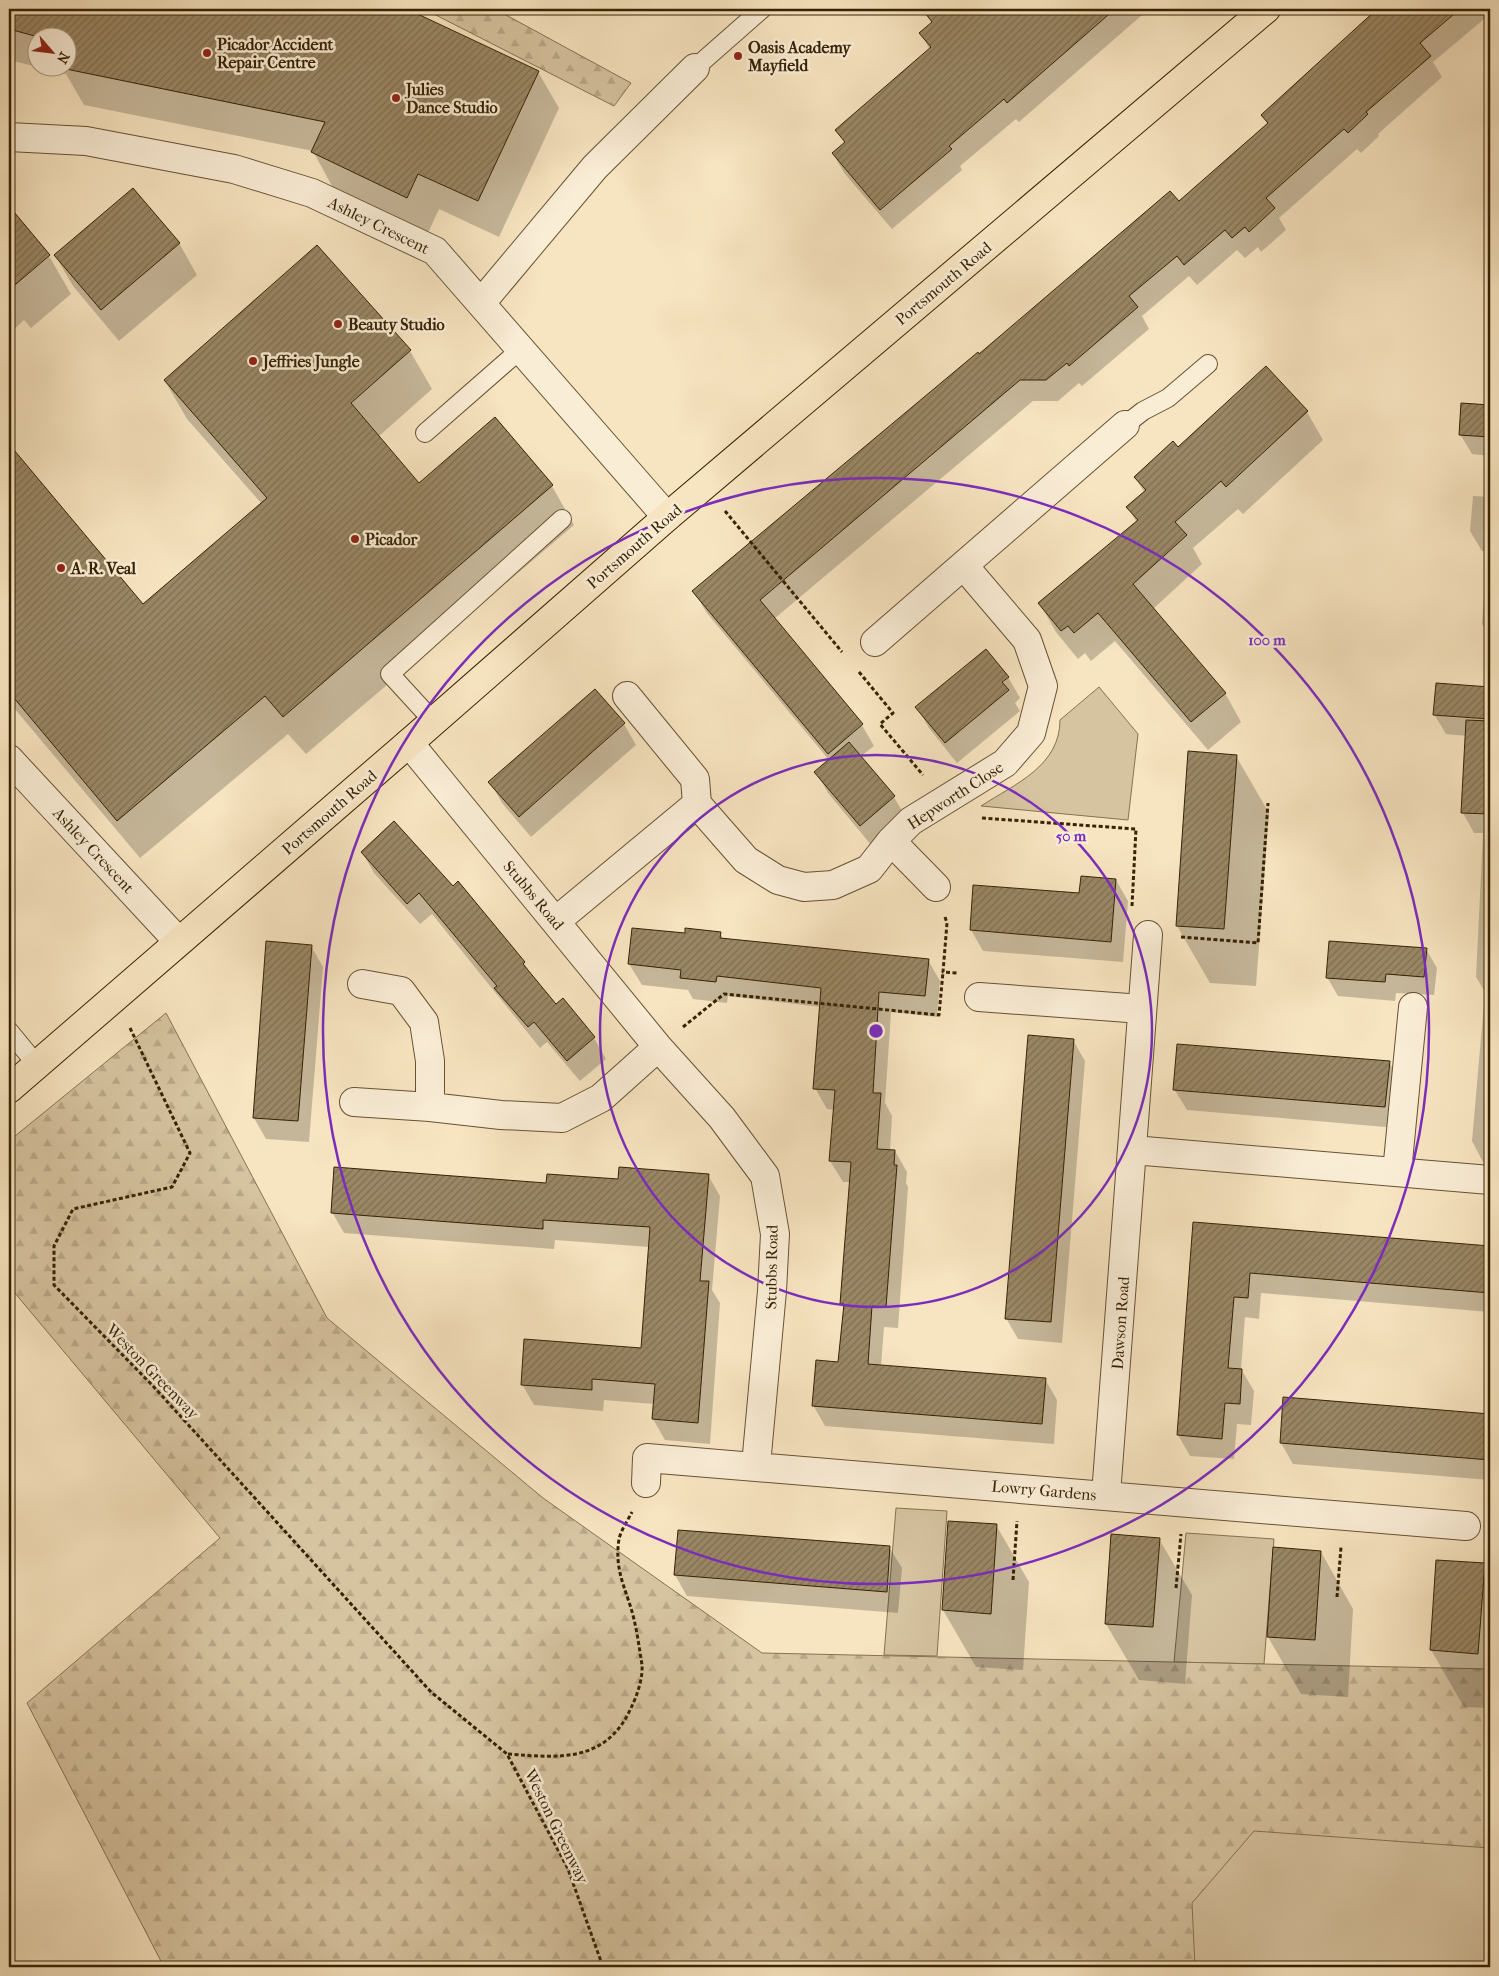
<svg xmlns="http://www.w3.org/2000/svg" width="1499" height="1976" font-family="'IM FELL French Canon',serif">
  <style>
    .grass { fill: #d6c3a0; stroke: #867252 }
    .forest { fill: url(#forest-firs); stroke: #867252 }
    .shadow { fill: #0003 }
    .building { fill: url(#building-hatch); stroke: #362203 }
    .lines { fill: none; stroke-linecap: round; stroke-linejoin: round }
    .service-casing { stroke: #665232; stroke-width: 20 }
    .minor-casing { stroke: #665232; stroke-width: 30 }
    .primary-casing { stroke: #362203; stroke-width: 30 }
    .path { stroke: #362203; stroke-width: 3; stroke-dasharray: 4 2.5; stroke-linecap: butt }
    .service { stroke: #faedd6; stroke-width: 18 }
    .minor { stroke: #faedd6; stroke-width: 28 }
    .primary { stroke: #f7e4c0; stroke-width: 28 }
    .ring { fill: none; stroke: #7b2cbf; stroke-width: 2.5 }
    .poi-dot { fill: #8f2418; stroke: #faedd6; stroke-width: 2 }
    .labels { text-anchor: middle; stroke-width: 5; stroke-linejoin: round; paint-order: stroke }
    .poi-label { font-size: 16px; font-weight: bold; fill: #362203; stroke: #faedd6; text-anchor: start }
    .street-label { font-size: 16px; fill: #362203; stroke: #faedd6 }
    .centre { fill: #7b2cbf; stroke: #faedd6; stroke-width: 2.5 }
    .ring-label { font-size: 15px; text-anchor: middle; font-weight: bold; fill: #7b2cbf; stroke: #faedd6; stroke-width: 5; stroke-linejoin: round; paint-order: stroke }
  </style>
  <defs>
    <pattern id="forest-firs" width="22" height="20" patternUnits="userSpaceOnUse" patternTransform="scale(1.25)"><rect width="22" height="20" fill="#d6c3a0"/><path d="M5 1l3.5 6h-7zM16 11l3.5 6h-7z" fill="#b8a788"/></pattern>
    <pattern id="building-hatch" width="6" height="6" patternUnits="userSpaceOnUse" patternTransform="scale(1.25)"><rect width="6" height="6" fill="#9a8765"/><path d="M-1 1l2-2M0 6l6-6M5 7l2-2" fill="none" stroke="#7e6e51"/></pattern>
  </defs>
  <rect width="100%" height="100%" fill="#f7e4c0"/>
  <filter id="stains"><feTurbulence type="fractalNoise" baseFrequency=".004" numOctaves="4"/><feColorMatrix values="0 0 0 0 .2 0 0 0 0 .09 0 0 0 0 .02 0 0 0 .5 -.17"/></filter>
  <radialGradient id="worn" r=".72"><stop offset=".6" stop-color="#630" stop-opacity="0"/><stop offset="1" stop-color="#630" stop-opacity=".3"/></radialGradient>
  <!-- grass -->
  <path class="grass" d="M1099,687L1138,734L1128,820L981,806C1015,784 1060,766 1060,720Z
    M896,1508L947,1511L937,1656L884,1655Z
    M1186,1533L1274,1539L1264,1664L1174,1662Z
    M877,1733L1490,1762V1967H809Z"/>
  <!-- forest -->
  <path class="forest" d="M424,9H495L631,83L614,106Z
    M166,1013L327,1318L543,1498L762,1653L1490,1669V1848L1254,1831L1192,1903L1195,1967H164L27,1703L220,1538L9,1286V1141Z"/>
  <!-- shadow -->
  <path class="shadow" d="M9,9H404L538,72L559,108L499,237L439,209L428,233L333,188L313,151L84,105L66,74L40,68H68V38H38V67L9,60Z
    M959,9H1149L1019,122L1016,119L960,166L962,170L892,229L845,174L833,154L845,144L837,130L930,50L921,34L947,19Z
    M1379,9H1490V14L1433,62L1442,77L1378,134L1379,136L1361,153L1357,149L1279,218L1286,230L1261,252L1258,247L1245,258L1237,250L1197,285L1189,276L1142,316L1149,329L1082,386L1079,383L1058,401H1033L774,619L862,725L874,746L860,757L894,797L906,818L872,846L828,793L816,772L829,760L706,612L694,591L979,356L1179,203L1268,125L1263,115Z
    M9,208L49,256L71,294L31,328L24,320L9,334Z
    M179,243L197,275L119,341L73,286L55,255Z
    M410,351L432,389L378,437L419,484L552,486L574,525L306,754L288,734L140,858L9,702V446L143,606L262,504L187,419L165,381Z
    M1462,404L1490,406V456L1472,454L1460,434Z
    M1307,412L1323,440L1243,514L1238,509L1193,548L1202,564L1153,609L1225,693L1241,722L1208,750L1115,641L1091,661L1085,653L1078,659L1056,632L1040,604L1137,523L1128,507L1144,492L1135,477L1178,448Z
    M1473,496L1490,497V1162H1483L1472,1141L1485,992L1476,977L1483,833H1474L1463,813L1467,736L1446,734L1434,714L1486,688L1489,635L1482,624L1487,551H1482L1470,531Z
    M1008,677L1020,698L1015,703L1020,711L957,763L929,728L917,707Z
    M595,690L624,724L636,745L531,837L502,803L490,782Z
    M1236,756L1269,813L1256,986L1210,983L1177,926Z
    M362,852L524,963L532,977L555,1005L563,1000L594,1038L606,1059L580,1081L547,1042L540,1048L432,914L420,924L374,873Z
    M1116,880L1128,901L1123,962L983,951L971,930L974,886L1080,894Z
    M720,933L724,940L928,960L940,981L937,1017L891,1012L885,1103L892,1116L890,1151H895L907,1172L906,1183L908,1187L898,1328L884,1327L881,1366L1045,1379L1057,1400L1054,1444L825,1426L813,1405L839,1363L845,1310L841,1304L851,1182H843L830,1161L835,1110L827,1109L815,1088L821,1007L728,996L727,1003L693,999L688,990L642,985L629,964L686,934Z
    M311,946L323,967L309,1142L266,1139L254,1118Z
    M1426,949L1437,968L1434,995L1396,993L1395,1001L1338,996L1327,977Z
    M1073,1040L1085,1061L1062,1343L1018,1339L1006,1318Z
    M1389,1062L1401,1083L1397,1128L1187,1110L1174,1089Z
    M708,1175L720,1196L712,1290L720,1303L710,1444L665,1440L653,1419L654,1404L604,1400L603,1411L534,1405L522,1384L642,1349L649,1247L555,1240L554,1249L344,1233L332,1212L548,1184Z
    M1194,1224L1490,1247V1312L1261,1293L1259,1319L1245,1317L1241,1369L1254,1391L1251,1425L1237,1424L1234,1459L1190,1456L1178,1435Z
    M1284,1399L1490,1415V1480L1293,1464L1281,1443Z
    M996,1525L1029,1582L1023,1670L976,1667L943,1610Z
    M679,1531L889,1547L902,1568L898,1613L687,1596L675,1575Z
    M1159,1539L1192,1595L1185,1684L1139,1680L1106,1624Z
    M1321,1552L1353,1609L1348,1697L1301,1694L1268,1637Z
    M1484,1565L1490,1576V1708L1464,1707L1431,1650Z"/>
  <!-- building -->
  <path class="building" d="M9,9H407L539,71L478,201L418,174L407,198L311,152L325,122L61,68H68V38H42L9,29Z
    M922,9H1115L1007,103L1004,99L949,146L952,149L880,210L832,153L845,142L835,130L931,47L919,33L932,22Z
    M1377,9H1460L1420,43L1431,56L1366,112L1368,114L1348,133L1344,129L1266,198L1275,208L1249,232L1245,227L1232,238L1225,230L1184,265L1177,256L1129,296L1138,307L1069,366L1067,363L1046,380H1020L760,600L863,724L828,754L692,591L978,352L979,354L1170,191L1179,201L1268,123L1261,115Z
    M133,188L180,243L101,310L54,255Z
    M9,206L50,255L9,290Z
    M317,245L411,350L351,403L419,483L495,417L553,485L283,717L265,696L117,821L9,692V444L143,604L267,498L164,380Z
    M1266,366L1308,411L1226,487L1221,481L1175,522L1187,535L1133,584L1226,693L1191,722L1098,613L1074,633L1068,626L1061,631L1038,603L1138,520L1126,507L1146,490L1134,477L1173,441L1178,447Z
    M1461,403L1490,405V437L1459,435Z
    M986,649L1009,677L1002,682L1009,690L945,743L915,707Z
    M1436,683L1490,687V719L1433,715Z
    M595,689L625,723L519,817L488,782Z
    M1466,720L1490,721V814L1461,813Z
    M849,742L895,796L860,826L814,772Z
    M1188,751L1237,755L1224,929L1176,926Z
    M394,821L453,886L458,881L525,962L523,964L556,1004L563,998L595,1037L567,1061L534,1022L528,1027L494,988L497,986L419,893L407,904L361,852Z
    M1081,876L1116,879L1111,942L970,930L973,885L1079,893Z
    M632,928L685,933V928L721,932L720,938L929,959L925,996L879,992L873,1093H881L877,1149L895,1150L894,1165H897L886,1307L872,1306L868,1364L1046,1378L1042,1424L812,1406L816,1360L838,1362L844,1304H840L851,1162L829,1161L835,1090L813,1089L821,988L717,976L716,982L680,978L681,970L628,964Z
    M266,941L312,945L298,1121L253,1118Z
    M1329,941L1427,948L1424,977L1386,974L1385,982L1326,978Z
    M1028,1035L1074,1039L1051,1322L1005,1319Z
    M1177,1044L1390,1061L1385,1107L1173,1090Z
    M334,1167L546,1183L547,1174L618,1179L619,1167L709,1174L700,1281H709L698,1423L652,1419L655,1384L592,1379V1390L521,1385L524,1339L641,1348L650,1227L543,1220V1229L331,1213Z
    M1193,1222L1490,1246V1293L1250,1273L1248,1298L1234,1297L1228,1368L1242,1369L1240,1404L1225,1403L1222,1439L1177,1435Z
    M1283,1397L1490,1414V1460L1280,1443Z
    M948,1521L997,1524L991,1614L942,1610Z
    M678,1530L890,1546L887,1592L674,1575Z
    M1111,1534L1160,1538L1153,1627L1105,1624Z
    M1273,1547L1321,1551L1315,1640L1267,1637Z
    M1436,1560L1485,1563L1478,1654L1430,1650Z"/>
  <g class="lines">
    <!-- service casing -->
    <g class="service-casing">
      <path id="service" d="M695,68L762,9
        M1125,425L1143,411L1168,398L1208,364
        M425,433L521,349
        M434,722L390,674L562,519
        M9,1031L37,1065"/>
    </g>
    <!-- minor casing -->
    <g class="minor-casing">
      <path id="minor" d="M9,137L86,141L234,169L312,193L435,251L667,517
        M481,303L595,167L695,68
        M875,642L1125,425
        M627,696L695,779L697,804L746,860L778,880L804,887L833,885L869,869L891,841L911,821L1005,763L1031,733L1043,686L1027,640L964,566
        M409,743L658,1047L722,1118L765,1176L775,1234L772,1291L756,1465
        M9,759L178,941
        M891,841L936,887
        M556,921L697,804
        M362,984L401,991L424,1022L430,1061V1107
        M979,997L1142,1009
        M354,1102L430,1107L501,1115L562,1118L601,1098L658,1047
        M1133,1150L1490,1180
        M1397,1172L1413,1007
        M646,1483L647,1458L1466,1526
        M1106,1495L1148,935"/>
    </g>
    <!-- primary casing -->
    <g class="primary-casing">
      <path id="primary" d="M9,1089L409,743L667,517L1266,9"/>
    </g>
    <!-- path -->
    <path class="path" d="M725,511L842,652
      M859,672L893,713L880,724L923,775
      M982,818L1136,829L1132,906
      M945,917L947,923L943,972L957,973
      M1181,937L1258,943L1268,803
      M683,1027L724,994L939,1015L943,972
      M130,1028L190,1153L172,1187L73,1209L54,1246V1285L153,1386L431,1692L507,1754L568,1869L603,1967
      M1013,1580L1017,1521
      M1176,1588L1181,1534
      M1337,1597L1341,1547
      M508,1754C559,1758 606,1763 631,1708C637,1696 643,1678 642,1665C639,1646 636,1623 630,1605C622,1581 615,1565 619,1539C621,1530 628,1520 632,1512"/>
    <!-- service -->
    <use href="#service" class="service"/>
    <!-- minor -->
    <use href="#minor" class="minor"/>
    <!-- primary -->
    <use href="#primary" class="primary"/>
  </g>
  <!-- distance rings -->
  <g class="ring">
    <circle cx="876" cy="1031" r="276"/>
    <circle cx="876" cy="1031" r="553"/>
  </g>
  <!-- markers -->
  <g class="poi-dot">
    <circle cx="207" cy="53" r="5"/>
    <circle cx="738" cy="56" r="5"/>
    <circle cx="396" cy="98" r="5"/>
    <circle cx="338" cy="324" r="5"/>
    <circle cx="253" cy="361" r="5"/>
    <circle cx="355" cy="539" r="5"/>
    <circle cx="61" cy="568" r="5"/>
  </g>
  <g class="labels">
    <!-- poi labels -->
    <g class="poi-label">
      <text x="217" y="50">Picador Accident<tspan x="217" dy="18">Repair Centre</tspan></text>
      <text x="748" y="53">Oasis Academy<tspan x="748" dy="18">Mayfield</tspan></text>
      <text x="406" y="95">Julies<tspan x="406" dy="18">Dance Studio</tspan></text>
      <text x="348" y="330">Beauty Studio</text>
      <text x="263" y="367">Jeffries Jungle</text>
      <text x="365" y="545">Picador</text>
      <text x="71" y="574">A. R. Veal</text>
    </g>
    <!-- street labels -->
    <g class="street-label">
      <text transform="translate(379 225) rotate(26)" y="6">Ashley Crescent</text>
      <text transform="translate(943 283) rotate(-40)" y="6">Portsmouth Road</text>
      <text transform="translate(634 546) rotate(-41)" y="6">Portsmouth Road</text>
      <text transform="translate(955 795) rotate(-33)" y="6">Hepworth Close</text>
      <text transform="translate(329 812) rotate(-41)" y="6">Portsmouth Road</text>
      <text transform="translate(94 850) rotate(47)" y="6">Ashley Crescent</text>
      <text transform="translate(534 895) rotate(50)" y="6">Stubbs Road</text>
      <text transform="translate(771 1267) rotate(-89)" y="6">Stubbs Road</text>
      <text transform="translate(1120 1323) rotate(-86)" y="6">Dawson Road</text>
      <text transform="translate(153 1371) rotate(46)" y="6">Weston Greenway</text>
      <text transform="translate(1044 1490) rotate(5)" y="6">Lowry Gardens</text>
      <text transform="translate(557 1826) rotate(64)" y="6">Weston Greenway</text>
    </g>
  </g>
  <circle cx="876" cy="1031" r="8" class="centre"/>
  <g class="ring-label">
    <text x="1267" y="645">100 m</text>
    <text x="1071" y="841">50 m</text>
  </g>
  <!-- margin -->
  <rect width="1499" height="1976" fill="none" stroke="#f7e4c0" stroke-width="30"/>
  <rect x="10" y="10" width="1479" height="1956" fill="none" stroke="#362203" stroke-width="2.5"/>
  <rect x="15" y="15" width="1469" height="1946" fill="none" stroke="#362203"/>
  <!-- north arrow -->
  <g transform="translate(52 52) rotate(118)"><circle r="24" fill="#faedd6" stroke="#ac9c82"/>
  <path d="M0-4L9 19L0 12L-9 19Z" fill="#8f2418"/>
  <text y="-8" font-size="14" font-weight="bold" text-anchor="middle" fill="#362203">N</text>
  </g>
  <rect width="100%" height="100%" filter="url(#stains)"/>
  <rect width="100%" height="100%" fill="url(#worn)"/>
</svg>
